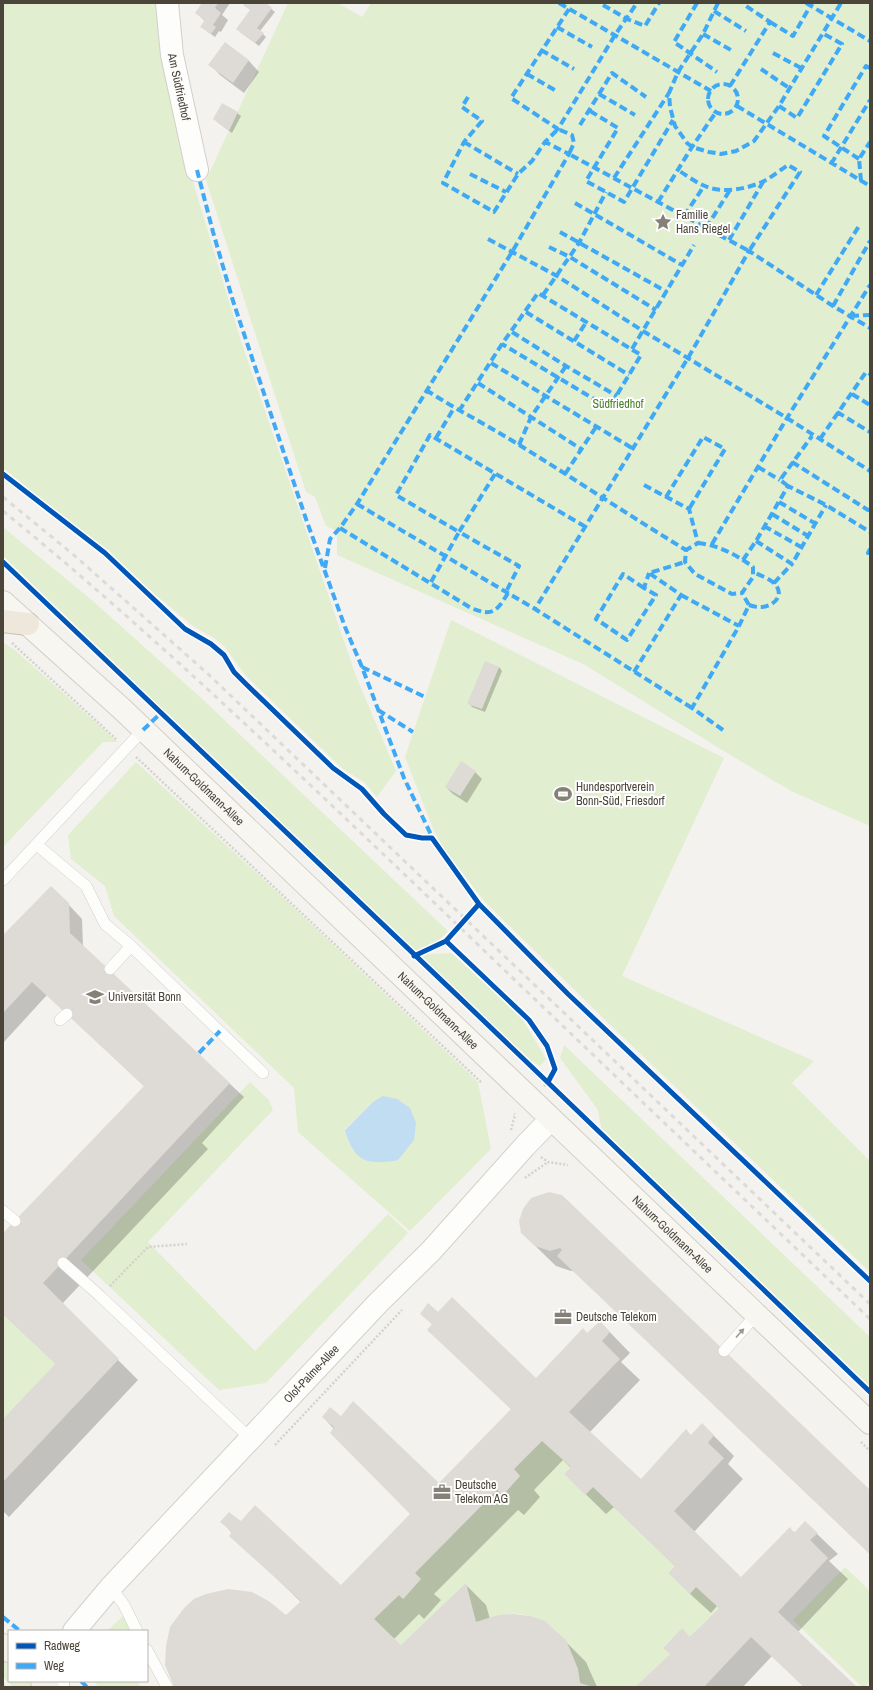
<svg xmlns="http://www.w3.org/2000/svg" width="873" height="1690" font-family="'Archivo Narrow',sans-serif">
  <style>
    .green { fill: #e1eecf; fill-rule: evenodd }
    .water { fill: #c0ddf1 }
    .shadow { fill: #0003 }
    .building { fill: #dedbd6 }
    .lines { fill: none; stroke-linecap: round; stroke-linejoin: round }
    .lane-casing { stroke: #d2d0cb; stroke-width: 12 }
    .street-casing { stroke: #d2d0cb; stroke-width: 24 }
    .secondary-casing { stroke: #d3cfc5; stroke-width: 24 }
    .primary-casing { stroke: #d6cebb; stroke-width: 24 }
    .highway-casing { stroke: #ccbfa9; stroke-width: 24 }
    .path { stroke: #d3d2cc; stroke-width: 2.5; stroke-dasharray: 2 2; stroke-linecap: butt }
    .lane { stroke: #fdfdfc; stroke-width: 11 }
    .street { stroke: #fdfdfc; stroke-width: 22 }
    .secondary { stroke: #f7f6f1; stroke-width: 22 }
    .primary { stroke: #f2efe6; stroke-width: 22 }
    .highway { stroke: #ede8db; stroke-width: 22 }
    .tram { stroke: #dbdbda; stroke-width: 1 }
    .rail { stroke: #dbdbda; stroke-width: 3; stroke-dasharray: 5 5; stroke-linecap: butt }
    .quiet { stroke: #3fa9f5; stroke-width: 4; stroke-dasharray: 8 4; stroke-linecap: butt }
    .cycleway-casing { stroke: #fff; stroke-width: 8 }
    .cycleway { stroke: #0057b8; stroke-width: 5 }
    .oneway { fill: #9b9791 }
    .labels { text-anchor: middle; stroke-width: 4; stroke-linejoin: round; paint-order: stroke }
    .street-label { font-size: 12px; fill: #4b4439; stroke: #fff }
    .poi-label { font-size: 12px; fill: #4b4439; stroke: #fff; text-anchor: start }
    .park-label { font-size: 12px; fill: #4a7f2a; stroke: #fff }
  </style>
  <rect width="100%" height="100%" fill="#f4f2ee"/>
  <!-- green -->
  <path class="green" d="M3,3H160L190,172L241,341L356,676L396,771L377,797L364,782L343,769L246,676L224,646L214,638L193,626L3,468Z
    M288,3H338L362,17L371,3H870V826L791,791L722,750L585,665L337,555V531L326,526L315,497L306,492L206,180Z
    M3,527L94,602L199,696L448,931L439,940L414,952L3,556Z
    M451,620L724,758L622,976L814,1061L792,1083L870,1161V1272L603,1018L485,902L444,849L434,831L405,757Z
    M3,642L16,651L118,742H103L3,847Z
    M136,762L291,905L478,1082L491,1149L410,1231L298,1132L294,1088L114,916L105,886L71,859L68,835ZM373,1102L354,1152L345,1129Z
    M451,953L520,1015L546,1059L540,1066L524,1057L418,955Z
    M564,1045L870,1337V1390L605,1136L601,1127L598,1110L560,1058Z
    M250,1082L269,1100L273,1110L148,1242L255,1351L388,1214L408,1233L266,1383L219,1390L81,1260Z
    M3,1314L55,1364L3,1419Z
    M542,1441L571,1467L564,1474L585,1495L593,1487L675,1566L668,1573L690,1593L696,1587L719,1608L690,1637L682,1629L663,1647L670,1654L635,1687H594L580,1683C575,1640 546,1607 500,1615C492,1616 484,1620 476,1622L466,1584L401,1645L374,1619L399,1595L404,1599L421,1579L415,1573L497,1490L503,1495L520,1476L514,1469Z
    M845,1567L870,1591V1682L865,1687H862L793,1620Z
    M123,1616L130,1631H107Z
    M3,1656L9,1662V1681H28L34,1687H13L3,1677Z
    M93,1681H140L138,1683L142,1687H99Z"/>
  <!-- water -->
  <path class="water" d="M383,1096L397,1099L410,1108L416,1123L414,1140L398,1160C366,1166 354,1161 345,1130L373,1102Z"/>
  <!-- shadow -->
  <path class="shadow" d="M203,3H230L222,15L228,20L221,32L219,31L215,37L201,27L205,21L196,13Z
    M246,3H264L275,12L260,31L266,37L259,46L240,32L251,11Z
    M225,44L249,61L259,72L244,93L220,75L210,64Z
    M237,113L241,116L232,133L217,122Z
    M499,667L502,671L485,712L472,707L469,703Z
    M475,772L482,779L467,803L453,794L446,787Z
    M68,904L82,919L83,947L244,1097L202,1143L208,1149L62,1304L138,1380L9,1517L3,1511V1420L56,1364L3,1314V1235L145,1087L47,995L3,1043V936Z
    M524,1210L870,1491V1554L574,1271H571L556,1266L522,1233Z
    M438,1313L536,1380L600,1322L630,1353L621,1362L640,1380L589,1433L641,1481L692,1436L702,1424L734,1456L728,1464L743,1479L694,1532L742,1579L790,1529L795,1533L805,1522L817,1534L838,1554L829,1561L848,1579L798,1632L856,1687H804L772,1656L743,1687H636L720,1609L717,1606L711,1613L689,1593L676,1567L614,1507L606,1514L565,1474L571,1468L563,1460L534,1490L540,1497L524,1515L518,1510L434,1594L441,1600L424,1619L419,1614L394,1639L401,1646L466,1585L486,1605L490,1619L565,1641L586,1662L597,1687H175L286,1617L301,1602L231,1535L232,1533L222,1522L242,1523L341,1586L412,1514L323,1417L341,1418L439,1484L512,1410L449,1350L433,1325L421,1314Z"/>
  <!-- building -->
  <path class="building" d="M202,3H218L215,8L221,13L213,25L216,27L211,34L200,27L205,20L195,13Z
    M245,3H266L272,8L257,28L264,33L255,43L236,29L250,10L243,5Z
    M225,42L249,60L233,83L208,65Z
    M222,103L238,112L229,131L213,119Z
    M485,661L499,667L482,709L467,704Z
    M461,761L476,771L460,796L445,787Z
    M51,886L69,903L70,933L230,1083L43,1283L119,1359L3,1482V1419L55,1364L3,1314V1233L144,1086L32,982L3,1013V935Z
    M549,1192L562,1195L870,1490V1554L557,1256L562,1250L560,1248L550,1251L535,1246L521,1233L519,1221L523,1209L531,1198Z
    M452,1297L536,1378L583,1328L587,1333L600,1321L610,1332L602,1341L620,1359L569,1412L641,1479L686,1429L691,1435L702,1423L714,1435L708,1443L724,1458L674,1511L741,1577L790,1527L794,1533L805,1521L818,1533L810,1540L828,1558L778,1612L857,1687H804L751,1637L704,1687H635L670,1654L663,1648L682,1628L690,1637L719,1608L696,1587L690,1594L668,1573L675,1566L593,1487L585,1495L564,1474L571,1467L542,1441L514,1469L520,1476L503,1495L497,1490L415,1573L421,1579L403,1599L399,1595L374,1619L401,1645L466,1583L476,1622L498,1615L513,1614L531,1616L545,1621L566,1640L578,1669L580,1683L592,1687H174L165,1665L166,1646L170,1627L184,1608L194,1599L206,1594L228,1589L252,1592L270,1602L286,1615L301,1601L229,1536L232,1532L220,1522L229,1512L241,1521L255,1505L341,1585L410,1514L330,1433L334,1427L322,1417L330,1407L341,1416L353,1401L439,1483L511,1409L427,1330L432,1324L420,1314L428,1303L438,1312Z"/>
  <g class="lines">
    <!-- lane casing -->
    <g class="lane-casing">
      <path id="lane" d="M37,845L86,886L105,924L131,946L263,1073
        M3,880L143,730
        M110,969L131,946
        M60,1020L67,1014
        M3,1211L15,1221
        M63,1263L100,1296L251,1439
        M724,1351L756,1315
        M111,1587L124,1605L137,1631
        M147,1650L167,1687"/>
    </g>
    <!-- street casing -->
    <g class="street-casing">
      <g id="street">
        <path id="s1" d="M167,3L172,55L197,170"/>
        <path id="s2" d="M74,1631L111,1587L378,1303L431,1251L525,1146L551,1119"/>
        <path d="M58,1687V1681"/>
      </g>
    </g>
    <!-- secondary casing -->
    <g class="secondary-casing">
      <g id="secondary">
        <path id="s3" d="M3,602L122,709L870,1423"/>
      </g>
    </g>
    <!-- primary casing -->
    <g class="primary-casing">
      <path id="primary" d="M3,1645L9,1651
        M42,1681L48,1687"/>
    </g>
    <!-- highway casing -->
    <g class="highway-casing">
      <path id="highway" d="M3,621L28,624"/>
    </g>
    <!-- path -->
    <path class="path" d="M12,643L116,739
      M136,757L482,1083
      M544,1086L548,1082
      M511,1130L515,1115L514,1114
      M541,1157L548,1162L568,1165
      M525,1178L548,1162
      M110,1286L148,1247L187,1244
      M861,1442L870,1451
      M275,1445L402,1310
      M82,1681V1682"/>
    <!-- lane -->
    <use href="#lane" class="lane"/>
    <!-- street -->
    <use href="#street" class="street"/>
    <!-- secondary -->
    <use href="#secondary" class="secondary"/>
    <!-- primary -->
    <use href="#primary" class="primary"/>
    <!-- highway -->
    <use href="#highway" class="highway"/>
    <!-- tram -->
    <path class="tram" d="M3,1683L7,1687"/>
    <!-- rail -->
    <path class="rail" d="M3,497L75,556L208,674L870,1304
      M3,511C149,630 285,761 422,891C571,1034 721,1177 870,1319"/>
    <!-- quiet -->
    <path class="quiet" d="M559,3L711,91
      M697,3L674,42L717,72
      M718,3L703,34L678,72L669,93L670,107L675,126L687,143L692,147L709,152L721,154L736,151L754,141L779,106L841,3
      M806,3L870,41
      M603,5L627,19L645,26L659,3
      M569,9L511,98L558,129L615,35L637,3
      M714,11L746,31
      M770,22L793,36L812,3
      M557,27L592,47
      M703,34L731,50
      M541,50L574,69
      M773,53L801,68
      M761,69L789,88
      M527,74L558,92
      M708 99a15 15 0 1 1 30 0a15 15 0 1 1-30 0Z
      M730,86L770,22L746,6L748,3
      M599,94L635,115
      M468,97L462,107L482,121L464,142L443,183L494,212L518,174L532,161L545,142L558,129L572,135L574,143L569,154L749,251L800,172L788,165C780,170 771,178 762,182C746,189 722,194 705,186C695,182 686,175 678,170
      M737,106L870,186
      M779,106L797,118L842,44L822,33
      M590,111L618,128L586,181L624,202L673,120
      M580,125L612,73L646,97
      M464,142L518,174
      M859,159L824,136L866,66L870,68
      M831,164L870,100
      M197,170L213,232L233,301L306,519L345,627L362,667L404,778L434,841
      M470,174L506,192
      M614,178L669,93
      M861,181L859,159L870,142
      M658,202L692,147L716,112
      M575,203L682,265
      M684,216L704,186
      M706,228L730,190
      M560,232L667,292
      M488,239L557,276L643,331L787,418L870,471
      M729,240L763,182
      M549,247L570,257L656,310
      M543,295L579,243L606,192
      M816,295L859,226
      M833,306L870,241
      M526,312L629,375
      M851,316L870,315
      M512,332L566,366L617,396
      M574,341L587,321
      M632,349L694,245
      M491,363L632,448
      M478,383L581,449
      M426,390C457,410 489,426 521,446C576,480 630,516 686,550
      M852,394L870,405
      M459,411L502,344L538,293L641,355L609,408L502,344
      M837,412L870,432
      M436,438L454,408
      M820,439L866,372L870,374
      M519,445L531,417L566,366
      M792,462L868,510L870,505
      M758,467L780,480
      M495,474L459,532L519,566L506,592
      M565,474L596,427
      M644,485L689,509L698,543
      M788,486L780,480L812,436
      M666,497L703,437L725,449L689,509
      M779,502L816,524
      M357,504L535,609
      M772,514L808,536
      M764,526L801,547
      M340,528L471,608C493,617 497,611 508,593
      M756,541L792,564L826,505
      M698,543C718,545 737,555 753,567V577L742,593L732,594L695,574L685,562L686,550Z
      M712,544L787,418L870,285
      M870,549L868,553H870
      M743,560L756,541L788,486L826,505L870,532
      M325,568L330,539L340,528L357,504L512,252L569,154L545,142
      M431,582L459,532L396,495L430,435L584,526
      M774,583L792,564
      M644,588L623,574L596,619L627,640L656,595L644,588L649,573
      M681,595L739,626
      M749,605C752,606 756,607 759,607C771,608 786,597 775,584C770,579 760,575 753,572
      M362,667L425,697
      M634,672L681,595L649,573L685,562
      M692,708L535,609L688,358L749,251L833,306L870,328
      M378,710L413,732
      M143,730L161,713
      M723,730L692,708L739,626L749,605L742,593
      M199,1053L220,1031
      M3,1617L20,1631
      M81,1681L87,1687"/>
    <!-- cycleway casing -->
    <g class="cycleway-casing">
      <path id="cycleway" d="M3,474L105,553L185,629L211,644L224,655L234,672L246,684L333,768L362,789L384,814L406,835L422,838H432L479,904L568,994L870,1281
        M3,562C293,838 582,1114 870,1392
        M446,941L529,1020L547,1046L555,1069L548,1082
        M414,956L446,941L479,904"/>
    </g>
    <!-- cycleway -->
    <use href="#cycleway" class="cycleway"/>
  </g>
  <!-- one-way arrows -->
  <defs><path id="oneway-solid" d="M-6-.8H1V-3.2L6.5 0L1 3.2V.8H-6Z"/></defs>
  <use class="oneway" href="#oneway-solid" transform="translate(740 1333) rotate(-48)"/>
  <!-- icons -->
  <defs>
    <g id="sight-bare" transform="scale(1.38)"><path d="M0-6L1.8-2.2L6-1.7L2.9 1.2L3.7 5.4L0 3.3L-3.7 5.4L-2.9 1.2L-6-1.7L-1.8-2.2Z" fill="#868178" stroke="#fff" stroke-width="2.5" paint-order="stroke"/></g>
    <g id="stadium-bare" transform="scale(1.38)"><path d="M0-5a6.5 5 0 1 0 0 10a6.5 5 0 1 0 0-10ZM-3.5-1.8h7v3.6h-7Z" fill="#868178" stroke="#fff" stroke-width="2.5" paint-order="stroke"/></g>
    <g id="university-bare" transform="scale(1.38)"><path d="M0-5L7-2L0 1L-7-2ZM-4 1L0 2.5L4 1V4Q0 6-4 4Z" fill="#868178" stroke="#fff" stroke-width="2.5" paint-order="stroke"/></g>
    <g id="office-bare" transform="scale(1.38)"><path d="M-6-3h4V-5.5h4V-3h4V5H-6ZM-1-4.5V-3h2v-1.5ZM-6 0V1H6V0Z" fill="#868178" stroke="#fff" stroke-width="2.5" paint-order="stroke"/></g>
  </defs>
  <g fill-rule="evenodd">
    <use href="#sight-bare" x="663" y="222"/>
    <use href="#stadium-bare" x="563" y="794"/>
    <use href="#university-bare" x="95" y="997"/>
    <use href="#office-bare" x="563" y="1317"/>
    <use href="#office-bare" x="442" y="1492"/>
  </g>
  <g class="labels">
    <!-- street labels -->
    <g class="street-label">
      <text dy="4" stroke="none"><textPath href="#s1" startOffset="85">Am Südfriedhof</textPath></text>
      <text dy="4" stroke="none"><textPath href="#s3" startOffset="273">Nahum-Goldmann-Allee</textPath></text>
      <text dy="4" stroke="none"><textPath href="#s3" startOffset="597">Nahum-Goldmann-Allee</textPath></text>
      <text dy="4" stroke="none"><textPath href="#s3" startOffset="921">Nahum-Goldmann-Allee</textPath></text>
      <text dy="4" stroke="none"><textPath href="#s2" startOffset="350">Olof-Palme-Allee</textPath></text>
    </g>
    <!-- poi labels -->
    <g class="poi-label">
      <text x="676" y="219">Familie<tspan x="676" dy="14">Hans Riegel</tspan></text>
      <text x="576" y="791">Hundesportverein<tspan x="576" dy="14">Bonn-Süd, Friesdorf</tspan></text>
      <text x="108" y="1001">Universität Bonn</text>
      <text x="576" y="1321">Deutsche Telekom</text>
      <text x="455" y="1489">Deutsche<tspan x="455" dy="14">Telekom AG</tspan></text>
    </g>
    <!-- park labels -->
    <g class="park-label">
      <text x="618" y="408">Südfriedhof</text>
    </g>
  </g>
  <!-- border -->
  <rect width="873" height="1690" fill="none" stroke="#4b4439" stroke-width="8"/>
  <!-- legend -->
  <rect x="8" y="1630" width="140" height="52" fill="#ffffff" stroke="#b7b4b0"/>
  <rect x="16" y="1643" width="20" height="6" fill="#0057b8" stroke="#b7b4b0"/>
  <text x="44" y="1650" font-size="12" fill="#4b4439">Radweg</text>
  <rect x="16" y="1663" width="20" height="6" fill="#3fa9f5" stroke="#b7b4b0"/>
  <text x="44" y="1670" font-size="12" fill="#4b4439">Weg</text>
</svg>
